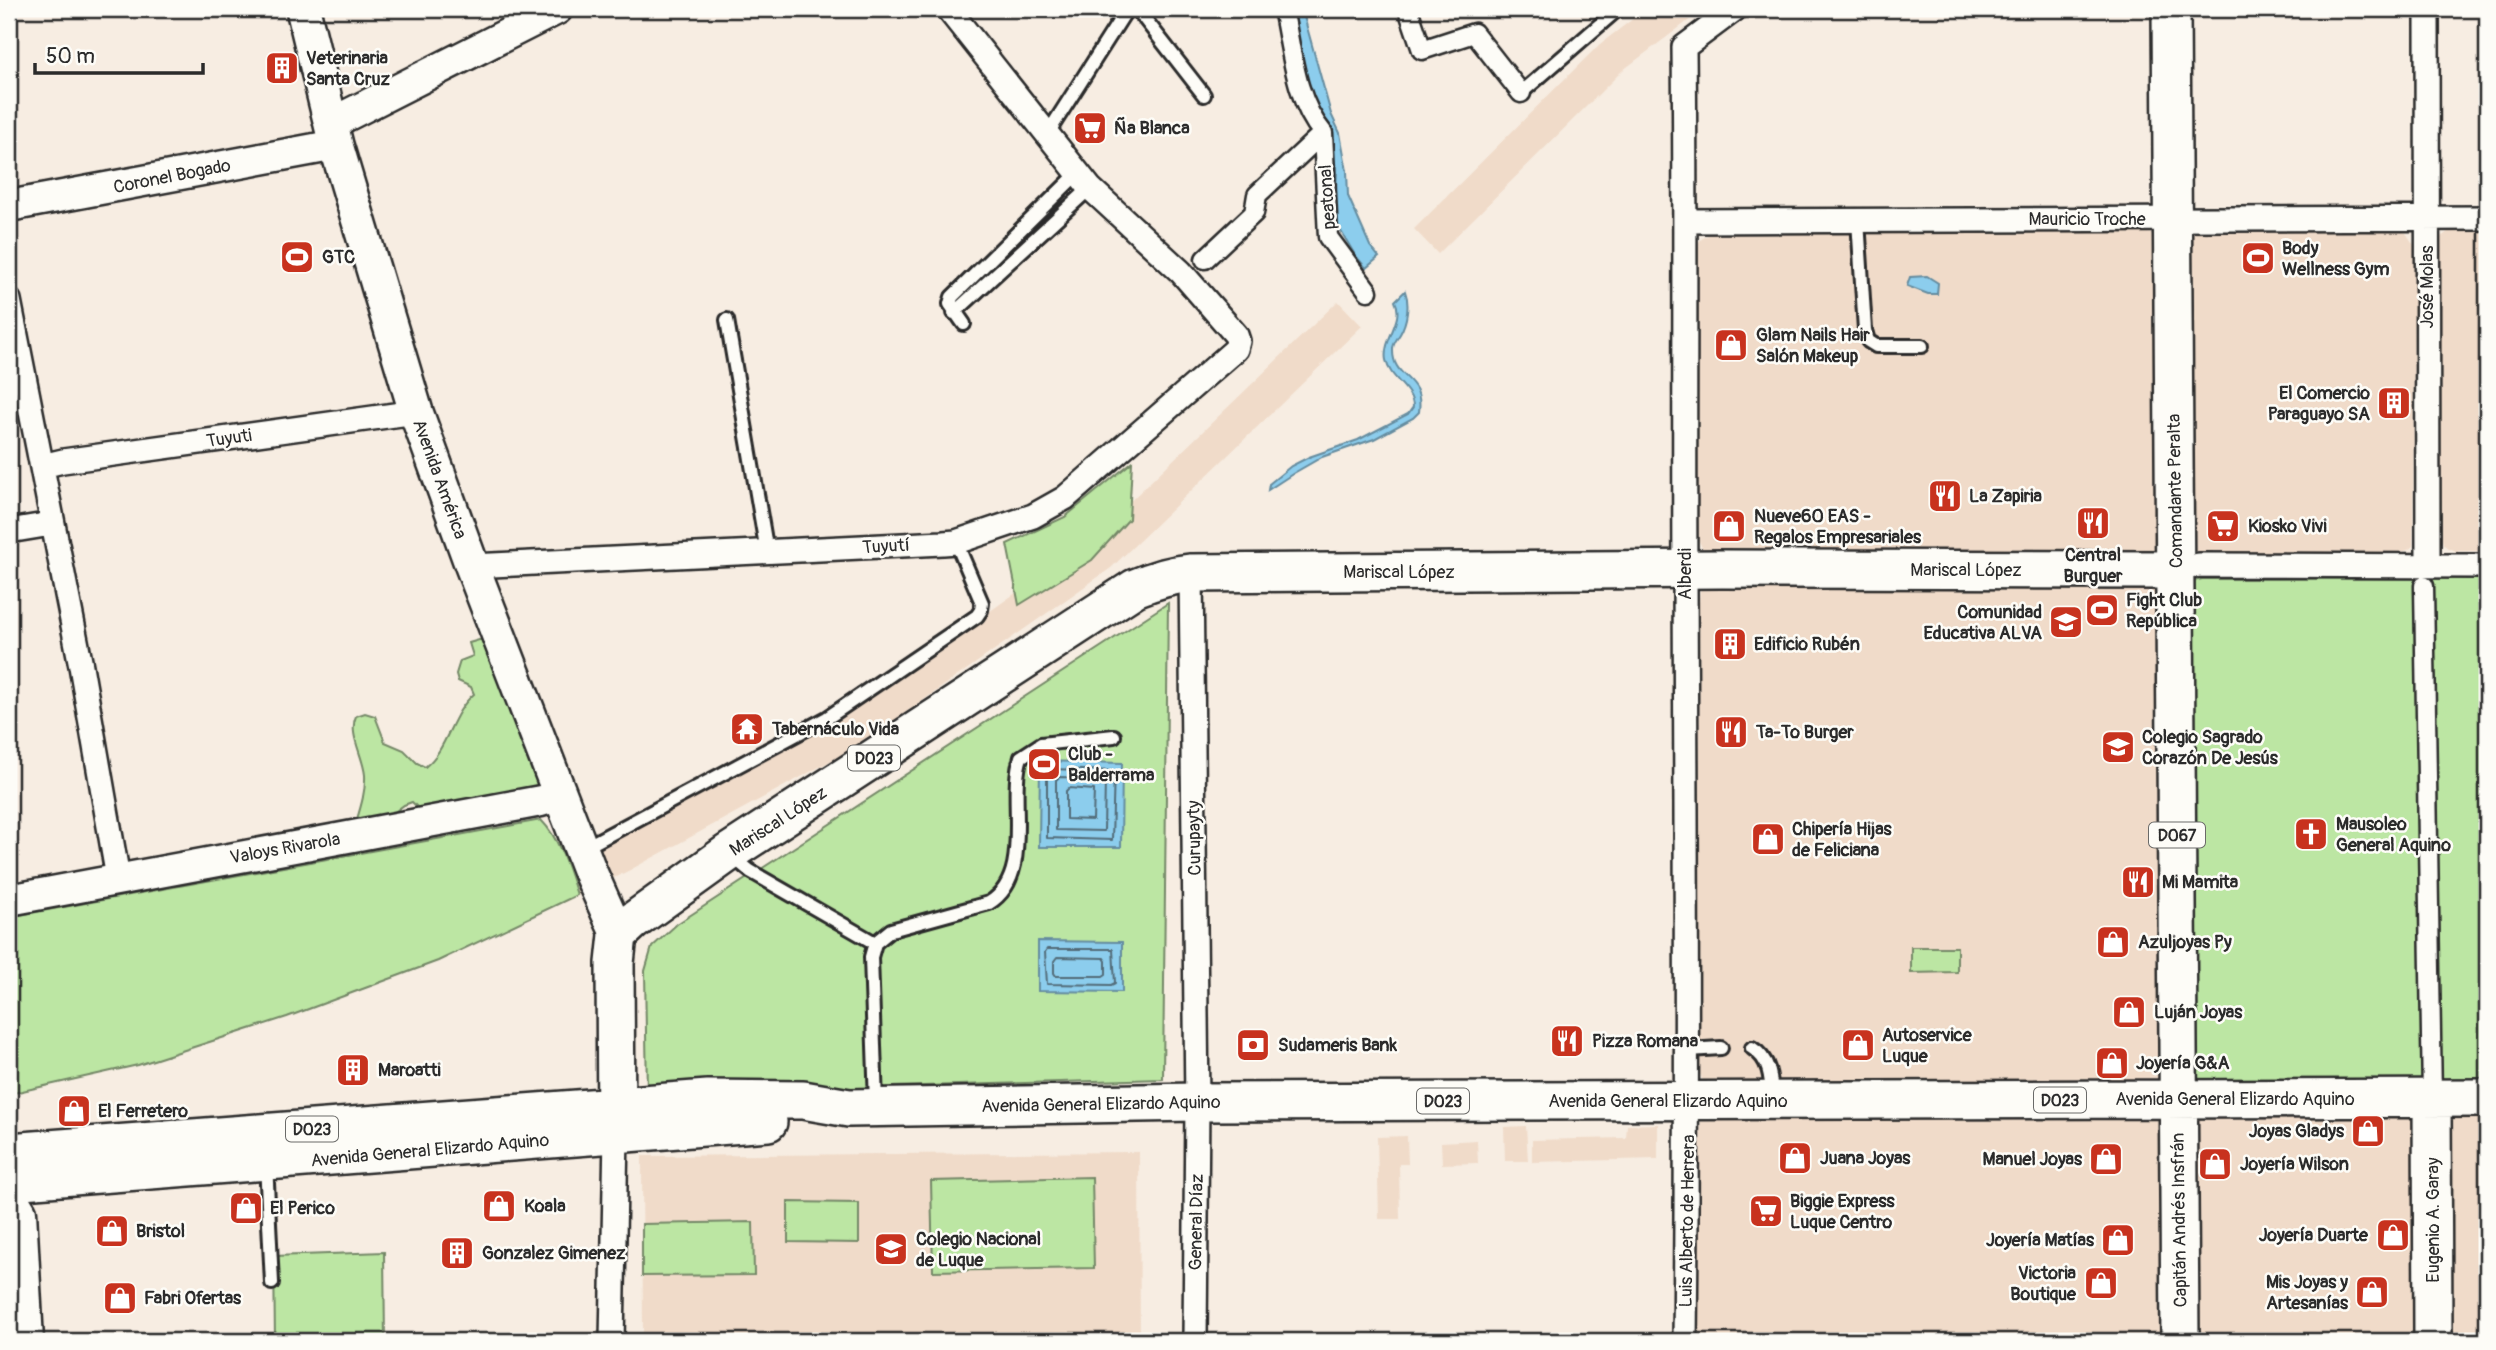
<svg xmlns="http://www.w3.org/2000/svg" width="2496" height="1350" font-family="Pangolin,sans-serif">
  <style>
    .built { fill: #f0dbc9 }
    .green { fill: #bce6a3; stroke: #748867; stroke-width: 2 }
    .water { fill: #8ccded; stroke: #658c9f; stroke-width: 2 }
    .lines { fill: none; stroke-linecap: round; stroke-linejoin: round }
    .shore { stroke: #526c79; stroke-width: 2 }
    .service-casing { stroke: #2b2b2b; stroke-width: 18 }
    .pedestrian-casing { stroke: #2b2b2b; stroke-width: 23 }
    .minor-casing { stroke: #2b2b2b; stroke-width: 28 }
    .tertiary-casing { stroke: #2b2b2b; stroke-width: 35 }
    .secondary-casing { stroke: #2b2b2b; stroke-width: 38 }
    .primary-casing { stroke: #2b2b2b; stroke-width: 42 }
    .service { stroke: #fdfcf7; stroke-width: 12 }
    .pedestrian { stroke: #fdfcf7; stroke-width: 18 }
    .minor { stroke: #fdfcf7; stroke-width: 23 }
    .tertiary { stroke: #fdfcf7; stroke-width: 30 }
    .secondary { stroke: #fdfcf7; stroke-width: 33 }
    .primary { stroke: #fdfcf7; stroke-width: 37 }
    .labels { text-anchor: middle; stroke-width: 5; stroke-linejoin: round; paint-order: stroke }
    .shield { fill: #fdfcf7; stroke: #6a6a68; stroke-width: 2 }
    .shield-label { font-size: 16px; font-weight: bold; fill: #2b2b2b }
    .poi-label { font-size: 18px; font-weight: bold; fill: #2b2b2b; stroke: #fdfcf7; text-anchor: start }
    .street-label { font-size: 18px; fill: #2b2b2b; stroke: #fdfcf7 }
  </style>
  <rect width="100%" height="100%" fill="#f7ede2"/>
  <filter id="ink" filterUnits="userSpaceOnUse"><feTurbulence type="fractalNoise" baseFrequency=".0143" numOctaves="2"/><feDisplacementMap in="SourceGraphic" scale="14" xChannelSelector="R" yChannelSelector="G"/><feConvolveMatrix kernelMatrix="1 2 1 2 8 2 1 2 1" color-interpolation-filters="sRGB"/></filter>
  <g filter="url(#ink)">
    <!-- built -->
    <path class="built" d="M1646,9H1704L1623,70L1438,254L1414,229L1600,44Z
      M2397,230L2406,233L2414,245L2413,546L2408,550L2398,552L2204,554L2195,551L2190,546L2187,239L2192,234L2201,232Z
      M2455,231H2487V551H2456L2448,548L2443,544L2441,535L2440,246L2441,237L2448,232Z
      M1713,232H2144L2152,234L2158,241V548L2155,552H1704L1698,539L1697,248L1700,240Z
      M1338,301L1362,326L1111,568L858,746L630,870L567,901L334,989L555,868L613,840L839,717L867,698L1088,542Z
      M1705,585L2161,587L2160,1083L1705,1085L1700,1074L1699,603L1700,591Z
      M2487,1110V1341H2444L2445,1117Z
      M2414,1112L2421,1341H2193L2194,1117Z
      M2161,1115L2168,1341H1696L1701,1118Z
      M1658,1124V1159L1532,1162V1140L1626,1138L1627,1125Z
      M1526,1126L1528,1161H1505L1504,1127Z
      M1407,1136L1408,1164H1399L1400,1219H1379L1377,1137Z
      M1477,1140L1478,1163L1442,1164L1441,1142Z
      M1139,1152L1140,1341H643L642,1156Z"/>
    <!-- green -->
    <path class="green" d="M1061,202L1062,205L980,278V275Z
      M1132,462L1129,519L1092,560L1019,605L1007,544L1065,517Z
      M2487,578V1082H2208L2198,1080L2194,1076L2190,586L2194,581L2202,579Z
      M1168,603L1163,1079L647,1094L645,971L652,947L677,924Z
      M479,640H489L542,788L419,809L412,802L404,805L380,823L354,829C359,812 366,793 365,775C363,755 348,734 356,716L365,713L375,716L385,742L404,750L417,763L425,767C448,749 451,713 474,694L471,687L458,681L456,674L460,661L473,656L469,643Z
      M541,820C560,839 569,870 577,895L438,961L287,1017L138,1065L9,1094V917Z
      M1911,947H1957V972L1911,973Z
      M1092,1177L1094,1268L933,1271L931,1181Z
      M788,1202L859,1203V1243L788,1242Z
      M753,1222L754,1275L642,1276V1224Z
      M384,1252L385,1341H275L274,1256Z"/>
    <!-- water -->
    <path class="water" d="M1289,9H1302L1331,114L1340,133L1347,171L1348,196L1370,246L1379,257L1366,268L1355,255L1339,228L1335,210L1337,170L1328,140L1313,116Z
      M1927,276L1938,283L1937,294H1928L1907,286L1910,277Z
      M1405,291C1410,304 1407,322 1400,334C1397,339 1393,343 1393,349C1392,381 1424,374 1419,412L1413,418L1374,439L1322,457L1294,473L1268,490L1269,484L1291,466L1309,457L1358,440L1408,414L1413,407C1413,388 1390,380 1386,360C1382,340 1405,320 1395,301Z
      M1040,761L1122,763L1121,847H1039Z
      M1038,941L1122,942V992L1038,991Z"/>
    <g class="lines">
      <!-- shore -->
      <path class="shore" d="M1050,769L1114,771L1112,840L1047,838V772Z
        M1059,777L1105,779L1104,831L1056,830V780Z
        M1069,788L1094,790L1093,820L1066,819V791Z
        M1047,949H1113L1115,983L1111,985L1047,984L1045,952Z
        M1057,957L1104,958L1106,961V974L1103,976H1056L1054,973V961Z"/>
      <!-- service casing -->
      <g class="service-casing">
        <path id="service" d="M1137,9L1204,95
          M1521,93L1618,9
          M1048,133L1127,9
          M1858,220L1865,330L1868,341L1876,346H1922
          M954,313L1090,188
          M727,320L767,552
          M964,324L950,304L952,297L1078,173
          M582,849L827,718L977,616L981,610L982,603L956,542
          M732,856L750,871L875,943
          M1752,1048C1770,1059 1771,1078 1772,1097
          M1688,1050L1721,1048
          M876,1104L871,957L875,943L891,930L989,903C1035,875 1007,798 1021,757L1041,744L1114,736
          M266,1163L272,1283"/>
      </g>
      <!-- pedestrian casing -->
      <g class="pedestrian-casing">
        <path id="pedestrian" d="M1408,9L1422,50L1474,33L1521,93
          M1323,133L1328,237L1368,291
          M1205,259L1254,213L1257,195L1323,133C1295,100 1292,50 1283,9
          M2424,586L2432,1099"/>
      </g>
      <!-- minor casing -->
      <g class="minor-casing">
        <path id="minor" d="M2427,9L2428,566
          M1686,221L2487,218
          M9,300L81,666L118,878
          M42,466L63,461L416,412
          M9,531L51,524
          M472,566L943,543L956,542L1033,516L1065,498L1236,349L1238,341L1236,335L1181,272L1090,188L948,9
          M2176,570L2199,565L2487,566
          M1191,573L1197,1102L1195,1341
          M612,1341L616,1134
          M1685,1341C1688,1085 1686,830 1685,574C1684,398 1686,222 1684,47L1735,9"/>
      </g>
      <!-- tertiary casing -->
      <g class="tertiary-casing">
        <path id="tertiary" d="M330,124L557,9
          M9,206L336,145
          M9,900L541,801L561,795
          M9,1192L21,1212L28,1341"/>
      </g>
      <!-- secondary casing -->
      <g class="secondary-casing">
        <path id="secondary" d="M303,9L336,145L416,412L472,566L590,872L618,935"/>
      </g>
      <!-- primary casing -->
      <g class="primary-casing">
        <path id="primary" d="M2171,9L2180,1341
          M2432,1099L2433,1341
          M616,1134L615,963L618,935L632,922L728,853L1135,588C1154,580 1170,575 1191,573L1722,569L2176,570
          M9,1152L708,1099L803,1100L849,1108L1197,1102L2487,1098
          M9,1181L768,1122"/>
      </g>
      <!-- service -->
      <use href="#service" class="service"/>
      <!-- pedestrian -->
      <use href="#pedestrian" class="pedestrian"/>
      <!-- minor -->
      <use href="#minor" class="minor"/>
      <!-- tertiary -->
      <use href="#tertiary" class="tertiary"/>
      <!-- secondary -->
      <use href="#secondary" class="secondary"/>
      <!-- primary -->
      <use href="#primary" class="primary"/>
    </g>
  </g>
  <!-- icons -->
  <defs>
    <g id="building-square" transform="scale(1.75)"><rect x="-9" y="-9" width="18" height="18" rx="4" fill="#c8321e" stroke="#fdfcf7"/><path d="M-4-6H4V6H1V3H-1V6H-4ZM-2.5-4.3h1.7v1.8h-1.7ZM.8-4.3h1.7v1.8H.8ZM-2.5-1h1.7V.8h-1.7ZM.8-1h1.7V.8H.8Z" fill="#fff"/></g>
    <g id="supermarket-square" transform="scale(1.75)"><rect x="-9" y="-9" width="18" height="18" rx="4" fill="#c8321e" stroke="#fdfcf7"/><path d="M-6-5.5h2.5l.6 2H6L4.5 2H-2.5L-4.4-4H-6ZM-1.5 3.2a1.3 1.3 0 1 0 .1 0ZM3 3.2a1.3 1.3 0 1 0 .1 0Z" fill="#fff"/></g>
    <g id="stadium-square" transform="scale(1.75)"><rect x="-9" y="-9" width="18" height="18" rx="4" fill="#c8321e" stroke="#fdfcf7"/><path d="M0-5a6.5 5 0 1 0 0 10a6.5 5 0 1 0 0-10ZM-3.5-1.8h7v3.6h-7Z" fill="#fff"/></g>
    <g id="shop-square" transform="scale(1.75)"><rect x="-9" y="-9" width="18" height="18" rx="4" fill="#c8321e" stroke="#fdfcf7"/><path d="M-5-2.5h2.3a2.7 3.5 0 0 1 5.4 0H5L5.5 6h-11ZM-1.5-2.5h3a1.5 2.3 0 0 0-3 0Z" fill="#fff"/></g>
    <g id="restaurant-square" transform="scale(1.75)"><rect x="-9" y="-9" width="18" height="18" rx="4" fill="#c8321e" stroke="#fdfcf7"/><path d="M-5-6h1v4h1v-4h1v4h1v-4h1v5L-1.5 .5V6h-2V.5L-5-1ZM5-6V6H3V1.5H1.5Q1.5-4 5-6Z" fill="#fff"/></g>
    <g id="school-square" transform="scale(1.75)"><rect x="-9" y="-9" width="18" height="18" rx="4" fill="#c8321e" stroke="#fdfcf7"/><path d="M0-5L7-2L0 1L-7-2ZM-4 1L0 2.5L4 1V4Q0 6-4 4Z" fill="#fff"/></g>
    <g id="temple-square" transform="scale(1.75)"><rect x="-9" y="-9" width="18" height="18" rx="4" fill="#c8321e" stroke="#fdfcf7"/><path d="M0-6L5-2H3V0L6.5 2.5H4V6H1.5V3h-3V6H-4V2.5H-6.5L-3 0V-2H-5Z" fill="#fff"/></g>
    <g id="church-square" transform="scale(1.75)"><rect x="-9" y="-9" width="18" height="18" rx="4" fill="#c8321e" stroke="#fdfcf7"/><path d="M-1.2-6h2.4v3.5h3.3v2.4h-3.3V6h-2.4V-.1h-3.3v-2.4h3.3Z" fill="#fff"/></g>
    <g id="bank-square" transform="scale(1.75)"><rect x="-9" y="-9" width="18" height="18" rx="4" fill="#c8321e" stroke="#fdfcf7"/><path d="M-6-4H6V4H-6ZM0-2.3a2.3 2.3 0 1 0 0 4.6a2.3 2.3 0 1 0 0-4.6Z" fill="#fff"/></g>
  </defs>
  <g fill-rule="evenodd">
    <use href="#building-square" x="282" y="68"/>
    <use href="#supermarket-square" x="1090" y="128"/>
    <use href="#stadium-square" x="297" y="257"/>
    <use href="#stadium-square" x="2258" y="258"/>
    <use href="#shop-square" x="1731" y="345"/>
    <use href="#building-square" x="2394" y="403"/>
    <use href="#restaurant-square" x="1945" y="496"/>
    <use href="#restaurant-square" x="2093" y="523"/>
    <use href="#shop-square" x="1729" y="526"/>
    <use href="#supermarket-square" x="2223" y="526"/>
    <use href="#stadium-square" x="2102" y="610"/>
    <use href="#school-square" x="2066" y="622"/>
    <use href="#building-square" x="1730" y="644"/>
    <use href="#temple-square" x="747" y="729"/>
    <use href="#restaurant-square" x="1731" y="732"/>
    <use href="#school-square" x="2118" y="747"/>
    <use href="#stadium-square" x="1044" y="764"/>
    <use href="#church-square" x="2311" y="834"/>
    <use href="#shop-square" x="1768" y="839"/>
    <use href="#restaurant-square" x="2138" y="882"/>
    <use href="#shop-square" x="2113" y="942"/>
    <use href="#shop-square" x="2129" y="1012"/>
    <use href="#restaurant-square" x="1567" y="1041"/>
    <use href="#bank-square" x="1253" y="1045"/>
    <use href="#shop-square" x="1858" y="1045"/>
    <use href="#shop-square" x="2112" y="1063"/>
    <use href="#building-square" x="353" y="1070"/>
    <use href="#shop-square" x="74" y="1111"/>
    <use href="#shop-square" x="2368" y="1131"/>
    <use href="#shop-square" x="1795" y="1158"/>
    <use href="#shop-square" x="2106" y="1159"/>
    <use href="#shop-square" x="2215" y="1164"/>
    <use href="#shop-square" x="499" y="1206"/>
    <use href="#shop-square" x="246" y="1208"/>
    <use href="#supermarket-square" x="1766" y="1211"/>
    <use href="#shop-square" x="112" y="1231"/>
    <use href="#shop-square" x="2393" y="1235"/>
    <use href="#shop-square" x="2118" y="1240"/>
    <use href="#school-square" x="891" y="1249"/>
    <use href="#building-square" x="457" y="1253"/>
    <use href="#shop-square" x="2101" y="1283"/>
    <use href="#shop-square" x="2372" y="1292"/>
    <use href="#shop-square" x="120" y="1298"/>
  </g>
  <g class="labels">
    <!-- shield labels -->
    <g class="shield">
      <rect x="848" y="745.5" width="52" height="25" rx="5"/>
      <rect x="2149" y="822.5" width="56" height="25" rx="5"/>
      <rect x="2034" y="1087.5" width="52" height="25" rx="5"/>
      <rect x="1417" y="1088.5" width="52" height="25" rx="5"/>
      <rect x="286" y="1116.5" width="52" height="25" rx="5"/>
    </g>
    <g class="shield-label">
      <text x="874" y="764">D023</text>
      <text x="2177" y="841">D067</text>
      <text x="2060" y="1106">D023</text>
      <text x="1443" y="1107">D023</text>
      <text x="312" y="1135">D023</text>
    </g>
    <!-- poi labels -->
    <g class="poi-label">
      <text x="306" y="64">Veterinaria<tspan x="306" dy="21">Santa Cruz</tspan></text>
      <text x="1114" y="134">Ña Blanca</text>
      <text x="2282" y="254">Body<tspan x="2282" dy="21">Wellness Gym</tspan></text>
      <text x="322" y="263">GTC</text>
      <text x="1756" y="341">Glam Nails Hair<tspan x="1756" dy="21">Salón Makeup</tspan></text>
      <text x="2370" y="399" text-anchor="end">El Comercio<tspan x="2370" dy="21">Paraguayo SA</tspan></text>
      <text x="1969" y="502">La Zapiria</text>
      <text x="1754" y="522">Nueve60 EAS -<tspan x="1754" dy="21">Regalos Empresariales</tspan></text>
      <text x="2248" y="532">Kiosko Vivi</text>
      <text x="2093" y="561" text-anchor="middle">Central<tspan x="2093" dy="21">Burguer</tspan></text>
      <text x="2126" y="606">Fight Club<tspan x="2126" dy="21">República</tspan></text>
      <text x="2042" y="618" text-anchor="end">Comunidad<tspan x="2042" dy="21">Educativa ALVA</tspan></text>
      <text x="1754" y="650">Edificio Rubén</text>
      <text x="772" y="735">Tabernáculo Vida</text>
      <text x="1756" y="738">Ta-To Burger</text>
      <text x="2142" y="743">Colegio Sagrado<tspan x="2142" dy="21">Corazón De Jesús</tspan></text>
      <text x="1068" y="760">Club -<tspan x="1068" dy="21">Balderrama</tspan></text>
      <text x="2336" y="830">Mausoleo<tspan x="2336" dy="21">General Aquino</tspan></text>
      <text x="1792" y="835">Chipería Hijas<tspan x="1792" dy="21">de Feliciana</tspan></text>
      <text x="2162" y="888">Mi Mamita</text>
      <text x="2138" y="948">Azuljoyas Py</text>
      <text x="2154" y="1018">Luján Joyas</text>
      <text x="1882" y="1041">Autoservice<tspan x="1882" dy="21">Luque</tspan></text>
      <text x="1592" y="1047">Pizza Romana</text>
      <text x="1278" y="1051">Sudameris Bank</text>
      <text x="2136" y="1069">Joyería G&amp;A</text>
      <text x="378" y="1076">Maroatti</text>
      <text x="98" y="1117">El Ferretero</text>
      <text x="2344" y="1137" text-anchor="end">Joyas Gladys</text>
      <text x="1820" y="1164">Juana Joyas</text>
      <text x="2082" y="1165" text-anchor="end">Manuel Joyas</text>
      <text x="2240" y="1170">Joyería Wilson</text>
      <text x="1790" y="1207">Biggie Express<tspan x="1790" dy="21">Luque Centro</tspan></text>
      <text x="524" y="1212">Koala</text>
      <text x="270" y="1214">El Perico</text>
      <text x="136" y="1237">Bristol</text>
      <text x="2368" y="1241" text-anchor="end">Joyería Duarte</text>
      <text x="916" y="1245">Colegio Nacional<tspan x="916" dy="21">de Luque</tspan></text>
      <text x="2094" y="1246" text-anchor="end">Joyería Matías</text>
      <text x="482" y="1259">Gonzalez Gimenez</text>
      <text x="2076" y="1279" text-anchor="end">Victoria<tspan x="2076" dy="21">Boutique</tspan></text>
      <text x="2348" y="1288" text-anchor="end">Mis Joyas y<tspan x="2348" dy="21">Artesanías</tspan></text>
      <text x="144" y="1304">Fabri Ofertas</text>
    </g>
    <!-- street labels -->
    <g class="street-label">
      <text transform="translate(172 176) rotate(-11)" y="6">Coronel Bogado</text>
      <text transform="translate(1327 197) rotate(-94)" y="6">peatonal</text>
      <text x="2087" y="225">Mauricio Troche</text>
      <text transform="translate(2427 287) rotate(-90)" y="6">José Molas</text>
      <text transform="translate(229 438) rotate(-8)" y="6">Tuyuti</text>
      <text transform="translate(440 479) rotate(70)" y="6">Avenida América</text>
      <text transform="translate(2175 491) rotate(-91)" y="6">Comandante Peralta</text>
      <text transform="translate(886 546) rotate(-3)" y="6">Tuyutí</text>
      <text x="1966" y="576">Mariscal López</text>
      <text x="1399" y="578">Mariscal López</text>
      <text transform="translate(1685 574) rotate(-90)" y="6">Alberdi</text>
      <text transform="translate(778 821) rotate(-33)" y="6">Mariscal López</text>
      <text transform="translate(1194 838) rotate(-91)" y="6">Curupayty</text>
      <text transform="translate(285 848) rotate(-10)" y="6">Valoys Rivarola</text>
      <text x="2235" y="1105">Avenida General Elizardo Aquino</text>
      <text x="1668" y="1107">Avenida General Elizardo Aquino</text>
      <text transform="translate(1101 1104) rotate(-1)" y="6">Avenida General Elizardo Aquino</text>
      <text transform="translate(430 1150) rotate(-5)" y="6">Avenida General Elizardo Aquino</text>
      <text transform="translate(2179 1220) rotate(-91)" y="6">Capitán Andrés Insfrán</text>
      <text transform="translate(2433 1220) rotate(-90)" y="6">Eugenio A. Garay</text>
      <text transform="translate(1687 1221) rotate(-89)" y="6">Luis Alberto de Herrera</text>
      <text transform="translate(1196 1222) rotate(-89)" y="6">General Díaz</text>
    </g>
  </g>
  <!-- margin -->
  <rect width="2496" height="1350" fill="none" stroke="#fdfcf7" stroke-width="35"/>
  <rect x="18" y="18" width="2461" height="1315" fill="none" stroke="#2b2b2b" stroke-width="2.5" filter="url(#ink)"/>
  <!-- scale -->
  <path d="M35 63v10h168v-10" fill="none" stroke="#2b2b2b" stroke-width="3.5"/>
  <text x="46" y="63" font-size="21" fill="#2b2b2b" stroke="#fdfcf7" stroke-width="5" paint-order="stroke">50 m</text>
</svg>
